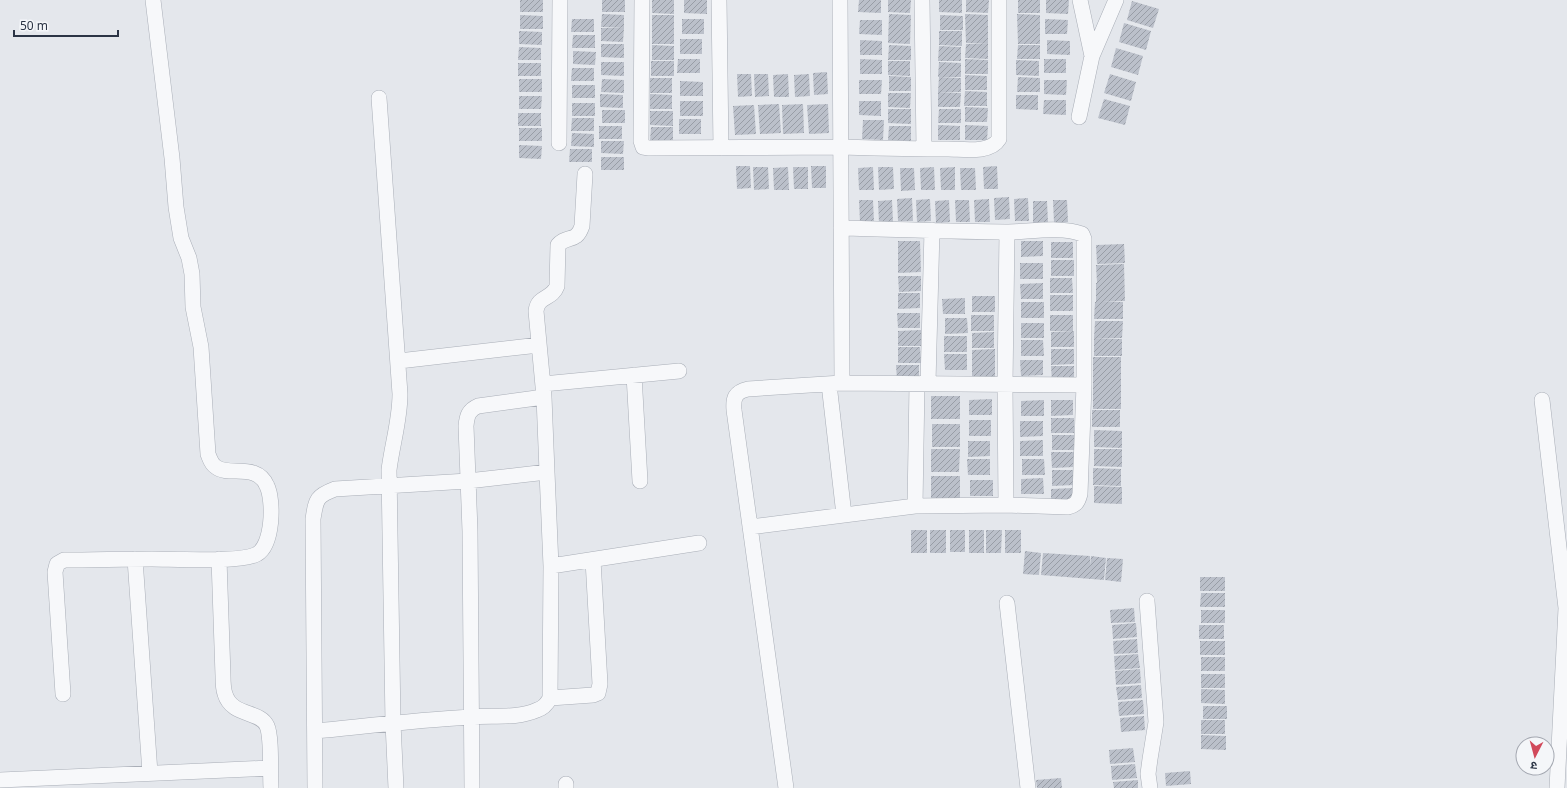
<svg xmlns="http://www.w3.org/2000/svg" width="1567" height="788" font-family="'Noto Sans','Noto Sans Devanagari',sans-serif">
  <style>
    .building { fill: url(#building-hatch) }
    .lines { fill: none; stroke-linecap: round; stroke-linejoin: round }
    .street-casing { stroke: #a9aeb7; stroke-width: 16 }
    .street { stroke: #f7f8fa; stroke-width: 15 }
  </style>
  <defs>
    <pattern id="building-hatch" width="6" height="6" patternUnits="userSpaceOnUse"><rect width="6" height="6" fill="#bbc0ca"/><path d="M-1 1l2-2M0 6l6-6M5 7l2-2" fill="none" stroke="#989da6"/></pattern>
  </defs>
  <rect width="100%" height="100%" fill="#e4e7ec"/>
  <!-- building -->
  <path class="building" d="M520,0H543V12H520Z
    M602,0H625V12H602Z
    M652,0H674V14L652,13Z
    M684,0H707V14L684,13Z
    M859,0H881V13L858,12Z
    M888,0H911L910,13L888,12Z
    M939,0H962V13L939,12Z
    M966,0H989L988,13L966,12Z
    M1018,0H1040V13H1018Z
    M1046,0H1069L1068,14L1046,13Z
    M1132,1L1159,9L1153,28L1127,20Z
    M602,14L624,15V28L601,27Z
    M889,14L911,15L910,44L888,43Z
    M965,14L988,15V44L966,43Z
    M1017,14L1040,15V44H1018Z
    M520,15L543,16V29H520Z
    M652,15H674V44H652Z
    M940,15L963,16V30H940Z
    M572,19H594V32H571Z
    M682,19H704V34H682Z
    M1045,19L1068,20L1067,34H1045Z
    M860,20H882V35L859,34Z
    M1124,23L1151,31L1146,50L1119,42Z
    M601,28H624L623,42L601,41Z
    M519,31L542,32V45L519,44Z
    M939,31H962V46L939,45Z
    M573,35H595V48H572Z
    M680,39H702V54H680Z
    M860,40L882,41V55H860Z
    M1047,40L1070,41V55L1047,54Z
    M601,44H624V58L601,57Z
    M966,44H988V59L965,58Z
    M652,45L674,46V60H652Z
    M889,45L911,46V60H888Z
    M1018,45H1040V59H1017Z
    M939,46L961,47V61H938Z
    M519,47L541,48V60H518Z
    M1116,48L1143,56L1138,75L1111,67Z
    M573,51L596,52L595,65L573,64Z
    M678,59H700V73H677Z
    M860,59L882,60V74H860Z
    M965,59L988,60V74H965Z
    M1044,59H1066V73H1044Z
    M1016,60L1039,61V76L1016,75Z
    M651,61H674V76H651Z
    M888,61H910V76L888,75Z
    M601,62H624V76L601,75Z
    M939,62L961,63V77H938Z
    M518,63H541V76H518Z
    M572,68H594V81H571Z
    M827,72L828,94L814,95L813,73Z
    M737,74H751L752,96L738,97Z
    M754,74H768L769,96L755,97Z
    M788,74L789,97H774L773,75Z
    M809,74L810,96L795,97L794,75Z
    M1110,74L1136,82L1131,101L1104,93Z
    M965,75L987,76V90H965Z
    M889,76L911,77V91H889Z
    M939,77L961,78V92H938Z
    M1018,77L1040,78V92H1017Z
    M650,78H672V93H650Z
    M519,79H542V92H519Z
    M602,79L624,80V93L601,92Z
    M859,80H882L881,94H859Z
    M1044,80H1067L1066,95L1044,94Z
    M680,81L703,82V96H680Z
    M572,85H595V98H572Z
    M965,91L987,92V106H964Z
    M938,92L961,93L960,107H938Z
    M888,93H911L910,108L888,107Z
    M600,94L623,95V108L600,107Z
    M650,94L672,95V109H650Z
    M1016,95H1038V110L1016,109Z
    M519,96H542L541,109H519Z
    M1104,99L1130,106L1125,125L1098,118Z
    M1044,100H1066V115L1043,114Z
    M680,101H703V116H680Z
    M859,101H881V116L859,115Z
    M572,103H595V116H572Z
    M779,104L781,133L760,134L758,105Z
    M803,104L804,133L783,134L782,105Z
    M828,104L829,133L809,134L807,105Z
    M754,105L756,134L735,135L733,106Z
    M965,107L988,108L987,122H965Z
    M888,109H911V124L888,123Z
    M939,109H961V123H938Z
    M602,110H625V123H602Z
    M650,111H673V126L650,125Z
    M518,113H541V126H518Z
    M572,118H594V131H571Z
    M679,119H701V134H679Z
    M863,120H884L883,140L862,139Z
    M938,125L960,126V140H938Z
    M965,125L988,126L987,140H965Z
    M599,126H622V139H599Z
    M889,126H911V141L888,140Z
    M651,127H673V141H650Z
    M519,128H542V141H519Z
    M572,133L594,134V147L571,146Z
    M601,141H624L623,154L601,153Z
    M519,145L542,146L541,159L519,158Z
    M570,149H592V162H569Z
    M601,157H624V170H601Z
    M736,166H750L751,188L737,189Z
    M811,166H826V188H812Z
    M997,166L998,189H984L983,167Z
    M753,167H768L769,189L754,190Z
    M788,167L789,190H774L773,168Z
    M793,167H808V189H794Z
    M873,167L874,190H859L858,168Z
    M878,167H893L894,189L879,190Z
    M934,167L935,190H921L920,168Z
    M955,167V190H941L940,168Z
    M900,168H914L915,190L901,191Z
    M960,168H975L976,190H961Z
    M1009,197L1010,219L995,220L994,198Z
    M912,198L913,221H898L897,199Z
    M1028,198L1029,221H1015L1014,199Z
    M930,199L931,221L917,222L916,200Z
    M989,199L990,222H975L974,200Z
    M859,200H873L874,222L860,223Z
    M892,200L893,222L879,223L878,201Z
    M949,200L950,222L936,223L935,201Z
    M955,200H969L970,222H956Z
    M1053,200H1067L1068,222L1054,223Z
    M1033,201H1047L1048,223H1033Z
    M898,241H920L921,272L898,273Z
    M1021,241H1043V256L1021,257Z
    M1051,242H1073V258H1051Z
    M1124,244L1125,263L1097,264L1096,245Z
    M1051,260H1074V276H1051Z
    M1020,263H1043V279H1020Z
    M1124,264L1125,301H1103L1123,302V319H1094L1095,302H1096V283H1097L1096,265Z
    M898,276H921V291L899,292Z
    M1050,278H1072L1073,293H1050Z
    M1043,283V299H1021L1020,284Z
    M898,293H920V308L898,309Z
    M1050,295H1073V311H1050Z
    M972,296H995V312H972Z
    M965,298V314H943L942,299Z
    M1021,302H1044V318H1021Z
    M897,313H920V328H898Z
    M971,315H994V331H971Z
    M1050,315H1073V331H1050Z
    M945,318H967L968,333L945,334Z
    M1095,321H1123L1122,338H1094Z
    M1021,323H1044V338H1021Z
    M921,330V346H898V331Z
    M1074,331V347H1051V332Z
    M994,332V348H972V333Z
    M944,336H967V352H944Z
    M1094,338L1122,339V356H1094Z
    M1021,340H1043L1044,356H1021Z
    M898,347H920L921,363H898Z
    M995,349V381H972V350Z
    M1051,349H1074V364L1051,365Z
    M944,354H967V370H945Z
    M1093,357H1121V409H1093Z
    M1020,360H1043V375L1021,376Z
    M896,365H919V380H897Z
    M1051,366H1074V382H1052Z
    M931,396H960V419H931Z
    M992,399V415H969V400Z
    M1044,400V416H1021V401Z
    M1051,400H1073V415L1051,416Z
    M1092,410H1120V427H1092Z
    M1051,418H1074V433H1051Z
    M969,420H991V436H969Z
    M1020,421H1043V436L1020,437Z
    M932,424H960V447H932Z
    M1094,430L1122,431V448L1094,447Z
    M1052,435H1075V450H1052Z
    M1043,440V456H1020V441Z
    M968,441H990V456L968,457Z
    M931,449H960L959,472H931Z
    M1094,449H1122V467L1094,466Z
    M1051,452H1074V467L1052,468Z
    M967,459H990V475H968Z
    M1022,459H1044L1045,475H1022Z
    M1093,468L1121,469V486L1093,485Z
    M1052,470H1074V485L1052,486Z
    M931,476H960V499L931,498Z
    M1043,478L1044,494H1021V479Z
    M970,480H993V496H970Z
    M1094,486L1122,487V504L1094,503Z
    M1073,488V504H1051V489Z
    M911,530H927V553H911Z
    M930,530H946V553H930Z
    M950,530H965V552H950Z
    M969,530H984V553H969Z
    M986,530H1002L1001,553H986Z
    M1005,530H1021V553H1005Z
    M1025,551L1041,553L1039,575L1023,574Z
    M1043,553L1090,556V566L1091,556L1106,558L1104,580L1041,575Z
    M1107,558L1123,559L1121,582L1105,580Z
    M1200,577H1225V591H1200Z
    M1201,593H1225V607H1200Z
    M1134,608L1135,622L1111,623L1110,610Z
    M1201,610H1225V623H1201Z
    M1136,623L1137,637L1113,639L1112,625Z
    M1199,625H1224V639H1199Z
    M1137,639L1138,653L1114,654L1113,641Z
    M1200,641H1225V655H1200Z
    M1138,654L1140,668L1115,670L1114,656Z
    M1201,657H1225V671H1201Z
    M1140,669L1141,683L1116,685L1115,671Z
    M1201,674H1225V688H1201Z
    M1141,685L1142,698L1118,700L1116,687Z
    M1201,689L1225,690V704L1201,703Z
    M1143,700L1144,714L1119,716L1118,702Z
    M1203,706H1227V719H1203Z
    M1144,716L1145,730L1121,732L1120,718Z
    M1201,720H1225V734H1201Z
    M1201,735L1226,736V750L1201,749Z
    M1133,748L1135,762L1110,764L1109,750Z
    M1135,764L1137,778L1112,780L1111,766Z
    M1190,771L1191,784L1166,786L1165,773Z
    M1061,778L1062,788H1037L1036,780Z
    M1138,780V788H1114L1113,782Z"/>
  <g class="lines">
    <!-- street casing -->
    <g class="street-casing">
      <path id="street" d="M642,0L641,141L643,147L649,148C713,148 777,147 841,147C876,148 912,149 948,149C963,149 990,154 999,139V0
        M719,0L721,148
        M840,0L842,383
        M922,0L924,149
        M1080,0L1092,56
        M379,98L400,394C400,420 392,445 389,470L393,723L396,788
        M1079,117L1092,56L1116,0
        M559,143L560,0
        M399,361L539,345
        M634,375L640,481
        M928,383L932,230
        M543,384L679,371
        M829,384L844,515
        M1542,400L1566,608L1557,788
        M1006,505L1005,385L1007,232
        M915,506L917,384
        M750,527L915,506L1006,505L1068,507C1076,505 1078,502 1080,494L1084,385V239L1082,234C1061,226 1028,232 1006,232C951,232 896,229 841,228
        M135,559L150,773
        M219,559L223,676C223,682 223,688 225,694C232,717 260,710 267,726C272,737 270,774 271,788
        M551,566L699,543
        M1147,601L1156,722L1150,759L1148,774L1150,788
        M1007,603L1028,788
        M63,694L55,572L57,564L64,560C93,560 123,559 152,559C173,559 242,563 257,554C273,545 274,501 267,486C257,462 229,477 216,467C211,464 210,459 208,454L201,347L193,307L192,274L189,258L181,238L176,207L172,158L153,0
        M550,698L593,695L598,693L600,684L593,560
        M315,731C367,726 418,720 470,717C492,715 517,719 537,710C544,708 547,704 550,698L551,566L547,472L544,397L536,311C538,295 552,300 557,286L558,245C568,234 576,244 582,226L585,174
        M0,780L270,768
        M566,784V788
        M315,788L313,519C316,500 316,496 335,489L468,481L547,472
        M472,788L470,531L466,426C467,415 469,410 478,406L544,397
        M786,788L734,410C733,398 735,392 748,389L842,383L1084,385"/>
    </g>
    <!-- street -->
    <use href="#street" class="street"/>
  </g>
  <!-- north arrow -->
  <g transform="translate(1535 756) rotate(186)"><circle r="19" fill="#f4f6f9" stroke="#a4a8b1"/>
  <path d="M0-3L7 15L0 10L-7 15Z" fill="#d1495b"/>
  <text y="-6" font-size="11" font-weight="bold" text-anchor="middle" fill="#2b3445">उ</text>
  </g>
  <!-- scale -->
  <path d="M14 30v6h104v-6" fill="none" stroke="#2b3445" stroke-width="2"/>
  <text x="20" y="30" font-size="12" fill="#2b3445" stroke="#f4f6f9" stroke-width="3" paint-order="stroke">50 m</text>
</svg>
